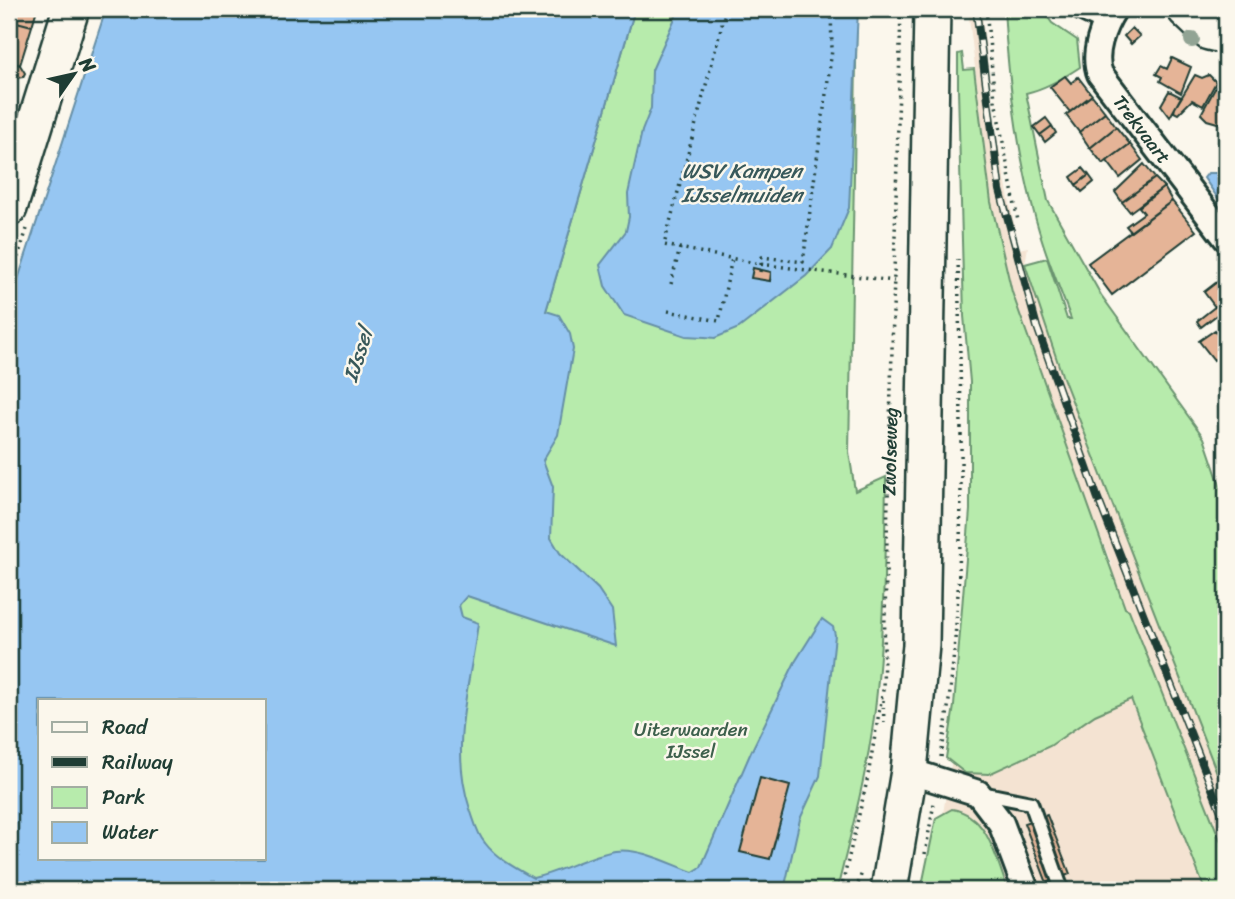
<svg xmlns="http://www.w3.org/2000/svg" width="1235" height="899" font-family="Sriracha,sans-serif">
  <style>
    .built { fill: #f4e3d2 }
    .green { fill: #b7ebac; stroke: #6b9470; stroke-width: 2 }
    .water { fill: #96c6f2; stroke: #668fa6; stroke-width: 2; fill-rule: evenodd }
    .building { fill: #e5b497; stroke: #1f3d34; stroke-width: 2 }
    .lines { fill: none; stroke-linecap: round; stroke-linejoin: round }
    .lane-casing { stroke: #1f3d34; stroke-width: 18 }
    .street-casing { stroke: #1f3d34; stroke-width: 30 }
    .secondary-casing { stroke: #1f3d34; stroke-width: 40 }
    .path { stroke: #1f3d34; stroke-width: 3.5; stroke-dasharray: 2 5; stroke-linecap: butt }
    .lane { stroke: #fbf7ec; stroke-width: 12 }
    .street { stroke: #fbf7ec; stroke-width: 24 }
    .secondary { stroke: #fbf7ec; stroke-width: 35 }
    .rail-casing { stroke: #1f3d34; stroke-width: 8 }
    .rail { stroke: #fbf7ec; stroke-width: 5; stroke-dasharray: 16; stroke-linecap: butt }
    .tree { fill: #92a494 }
    .labels { text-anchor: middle; stroke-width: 5; stroke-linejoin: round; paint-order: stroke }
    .street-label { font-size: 19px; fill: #1f3d34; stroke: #fbf7ec }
    .park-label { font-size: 19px; fill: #3d604c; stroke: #fbf7ec }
    .water-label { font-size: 21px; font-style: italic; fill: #37585a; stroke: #fbf7ec }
  </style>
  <rect width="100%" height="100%" fill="#fbf7ec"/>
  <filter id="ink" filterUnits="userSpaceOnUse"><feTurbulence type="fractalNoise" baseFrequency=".0143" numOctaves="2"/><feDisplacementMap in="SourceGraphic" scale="14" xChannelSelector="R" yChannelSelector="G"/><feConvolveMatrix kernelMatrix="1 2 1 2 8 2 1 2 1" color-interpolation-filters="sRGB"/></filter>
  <g filter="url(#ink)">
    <!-- built -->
    <path class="built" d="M968,9H981L996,134L1019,249L1028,247L1025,264L1062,375L1141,579L1226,594V890H927L939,838L960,709L1111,569L1112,565L1071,463L1012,292L991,202Z"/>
    <!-- green -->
    <path class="green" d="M635,9H857L849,452L855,491L886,477C885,548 884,620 877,691C871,758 853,825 837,890H367L457,613Z
      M1004,9H1042L1052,23L1077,40L1080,67C1065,77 1044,89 1026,93L1048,201L1101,295L1204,438L1226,503V796L1062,375L1025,264L1047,258L1067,319H1071C1062,294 1051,268 1043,243C1020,174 1008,81 1004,9Z
      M962,53L964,70L974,69L991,202L1012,292L1125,608L1129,610L1226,855V890H1205L1131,699L1095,715L1050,746L989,774L965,773L946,758L954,706L970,510V382L964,316L958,89V54Z
      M952,809C989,815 996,860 1008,890H921L936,818Z"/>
    <!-- water -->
    <path class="water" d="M106,9H635L546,311L559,315L570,334L573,349L558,435L543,460L553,487L551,538L560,553L598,589L612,610L616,646L467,596L459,605L462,617L478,623C470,687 449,746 470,809C474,820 477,834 485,843C496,858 517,869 533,878C561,872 586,856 615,851C639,847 671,864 693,872L701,867L751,752L795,662L822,619L833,627L835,635L820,776L800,819L784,890H9V307ZM40,701H264V859H40Z
      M679,9H858L849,208L832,249L806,276L739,328L715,338L705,337L686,336L624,315L605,286L600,265L626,231L629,217L628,194L642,131L651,108L652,70Z
      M1208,173H1217L1226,185V210L1204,178Z"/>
    <!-- building -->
    <path class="building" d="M9,9H37L32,26L9,20Z
      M9,20L32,26L20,65L9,61Z
      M1132,28L1140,36L1131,44L1124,36Z
      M1172,58L1191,67L1181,93L1160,81L1162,77L1156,74L1161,66L1167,69Z
      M9,61L20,65L25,73L23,77L16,78L14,88L9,87Z
      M1195,75L1202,78L1209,75L1216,82L1203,106L1192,100L1178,114L1174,112L1175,108Z
      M1065,76L1071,83L1078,77L1092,95L1070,112L1050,87Z
      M1218,83L1226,87V114L1221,124L1207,120L1201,114Z
      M9,87L14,88L11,98L16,103L11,109Z
      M1169,91L1181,97L1170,117L1161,105Z
      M1092,95L1105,112L1079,132L1066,115Z
      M1105,112L1116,127L1090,148L1079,132Z
      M1046,118L1052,126L1040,135L1034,127Z
      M1052,126L1056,133L1045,142L1040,135Z
      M1116,127L1130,144L1103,164L1090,148Z
      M1130,144L1142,160L1120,178L1107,161Z
      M1144,164L1155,178L1122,202L1115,192Z
      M1083,168L1089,175L1076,185L1071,177Z
      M1089,175L1094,182L1082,192L1076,185Z
      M1155,178L1164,187L1130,212L1122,202Z
      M1164,187L1172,201L1131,232L1126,226L1144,213L1139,207Z
      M1172,201L1196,231L1112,295L1088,263Z
      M753,268L771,272L770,281L751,278Z
      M1226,275V298L1215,307L1204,292Z
      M1226,298V321L1218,310V314L1201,327L1197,321Z
      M1215,330L1226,351L1214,360L1199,341Z
      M760,778L790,786L770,859L740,852Z
      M1047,815L1070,874L1047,883L1024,823Z"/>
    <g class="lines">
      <!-- lane casing -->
      <g class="lane-casing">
        <path id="lane" d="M1071,9L1106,26
          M981,793L1031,803L1062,890"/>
      </g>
      <!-- street casing -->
      <g class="street-casing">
        <g id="street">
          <path id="s2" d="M1114,9C1103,26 1092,54 1100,74L1226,238"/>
          <path d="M909,771L978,793L1001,823L1026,890"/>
        </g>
      </g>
      <!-- secondary casing -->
      <g class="secondary-casing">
        <path id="secondary" d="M1185,9L1209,32L1226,36
          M9,208L71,9
          M889,890L909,771L921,645L932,9"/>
      </g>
      <!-- path -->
      <g class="path">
        <path d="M726,9L664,245L760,264L894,281"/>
        <path d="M986,9L995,100L1018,221"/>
        <path d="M760,272L762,257L803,262L832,50L831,9"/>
        <path d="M9,284L27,229"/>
        <path d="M671,284L680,248"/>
        <path d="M668,311L719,321L732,258"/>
        <path d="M883,700L884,723"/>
        <path d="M941,757C968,592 961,422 958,255"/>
        <path d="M925,854L934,803"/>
        <path id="s1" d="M841,890L867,781L883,690L901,9"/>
        <path d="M856,890L862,872"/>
      </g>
      <!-- lane -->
      <use href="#lane" class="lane"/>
      <!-- street -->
      <use href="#street" class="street"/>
      <!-- secondary -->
      <use href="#secondary" class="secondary"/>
      <!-- rail casing -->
      <g class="rail-casing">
        <path id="rail" d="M976,9L1000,190L1037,327L1097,496L1226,824"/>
      </g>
      <!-- rail -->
      <use href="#rail" class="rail"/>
    </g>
    <!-- trees -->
    <circle class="tree" cx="1192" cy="40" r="8"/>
  </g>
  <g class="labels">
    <!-- street labels -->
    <g class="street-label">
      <text dy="7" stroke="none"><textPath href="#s2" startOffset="138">Trekvaart</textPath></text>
      <text dy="7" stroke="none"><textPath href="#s1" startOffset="443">Zwolseweg</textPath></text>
    </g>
    <!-- park labels -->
    <g class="park-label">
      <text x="691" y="736">Uiterwaarden<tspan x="691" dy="22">IJssel</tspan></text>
    </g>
    <!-- water labels -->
    <g class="water-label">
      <text x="742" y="178">WSV Kampen<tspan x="742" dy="24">IJsselmuiden</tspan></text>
      <text transform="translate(358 355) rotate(-72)" y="7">IJssel</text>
    </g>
  </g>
  <!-- margin -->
  <rect width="1235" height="899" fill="none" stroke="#fbf7ec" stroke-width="35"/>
  <rect x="18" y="18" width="1200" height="864" fill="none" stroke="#1f3d34" stroke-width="2.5" filter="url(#ink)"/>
  <!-- legend -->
  <rect x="38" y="699" width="228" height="161" fill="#fbf7ec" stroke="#a3ada2" stroke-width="2"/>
  <rect x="52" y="722" width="35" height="10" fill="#fbf7ec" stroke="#a3ada2" stroke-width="2"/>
  <text x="102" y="734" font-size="21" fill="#1f3d34">Road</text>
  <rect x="52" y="757" width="35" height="10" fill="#1f3d34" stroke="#a3ada2" stroke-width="2"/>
  <text x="102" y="769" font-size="21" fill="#1f3d34">Railway</text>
  <rect x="52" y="787" width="35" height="21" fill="#b7ebac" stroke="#a3ada2" stroke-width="2"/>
  <text x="102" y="804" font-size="21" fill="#1f3d34">Park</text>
  <rect x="52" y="822" width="35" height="21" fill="#96c6f2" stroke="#a3ada2" stroke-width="2"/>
  <text x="102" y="839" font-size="21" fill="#1f3d34">Water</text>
  <!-- north arrow -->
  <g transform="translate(74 74) rotate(56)" stroke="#fbf7ec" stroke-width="5" paint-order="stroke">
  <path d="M0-5L12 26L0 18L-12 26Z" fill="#1f3d34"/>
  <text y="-10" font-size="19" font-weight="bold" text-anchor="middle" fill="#1f3d34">N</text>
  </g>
</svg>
